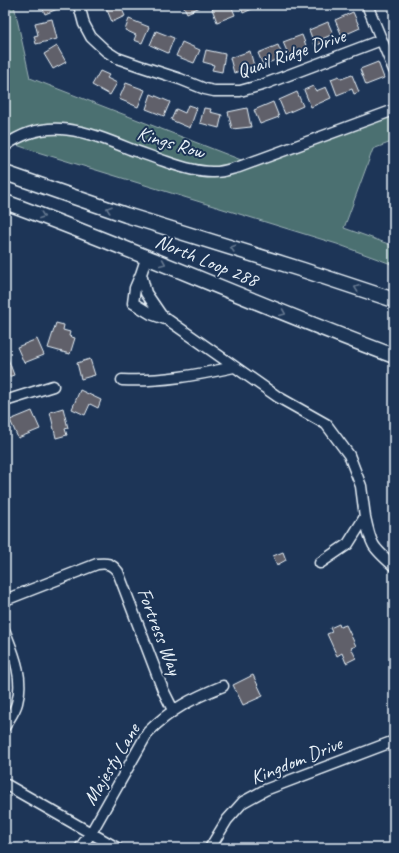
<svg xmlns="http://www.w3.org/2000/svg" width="399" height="853" font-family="Caveat,sans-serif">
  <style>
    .green { fill: #4c7071; stroke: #9ab0b4 }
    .building { fill: #61616b; stroke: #e8f1f8 }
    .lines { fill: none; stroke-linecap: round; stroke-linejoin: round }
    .minor-casing { stroke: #e8f1f8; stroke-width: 13 }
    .highway-casing { stroke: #e8f1f8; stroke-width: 17 }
    .minor { stroke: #1d3557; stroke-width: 10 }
    .highway { stroke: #1d3557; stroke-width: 14 }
    .oneway { stroke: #64778f }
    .labels { text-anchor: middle; stroke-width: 4; stroke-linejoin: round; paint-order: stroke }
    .street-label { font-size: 20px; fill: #e8f1f8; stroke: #1d3557 }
  </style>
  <rect width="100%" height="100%" fill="#1d3557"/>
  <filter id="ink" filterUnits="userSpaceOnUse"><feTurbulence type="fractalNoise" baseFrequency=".025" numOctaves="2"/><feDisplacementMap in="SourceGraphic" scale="8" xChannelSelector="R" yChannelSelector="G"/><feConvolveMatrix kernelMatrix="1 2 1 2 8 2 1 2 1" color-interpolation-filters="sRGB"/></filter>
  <g filter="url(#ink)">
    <!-- green -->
    <path class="green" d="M5,5H14L30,78L249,163L394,110V141L373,149L344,228L394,246V265L337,244L31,150L5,141Z"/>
    <!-- building -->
    <path class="building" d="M41,5H64L65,6L45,14Z
      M105,5H120L125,16L112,22Z
      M183,5H199L200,7L187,13Z
      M220,5H231L235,15L217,22L212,9Z
      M240,5H261L243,13Z
      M353,12L360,28L342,36L335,20Z
      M52,19L57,39L36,44L34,36L38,35L35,23Z
      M129,19L149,27L142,43L134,40L136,35L125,30Z
      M328,22L333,34L322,39L324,42L315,46L309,30Z
      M156,31L174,38L168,53L150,45Z
      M302,35L307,48L289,56L283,42Z
      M182,42L200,50L194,63L176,56Z
      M278,45L283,57L263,65L258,53Z
      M57,46L66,62L53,69L44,54Z
      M206,50L225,54L222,72L212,70L214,65L203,62Z
      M250,51L254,66L234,73L230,58Z
      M378,62L384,78L366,85L360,69Z
      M100,71L109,75L107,78L117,83L110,95L92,85Z
      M352,75L359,92L354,94L352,89L337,95L331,79L339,76L341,79Z
      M126,83L145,90L138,107L119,99Z
      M313,86L316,91L326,87L331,98L311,107L304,90Z
      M297,92L303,106L285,114L279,100Z
      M151,94L170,102L164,116L146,109Z
      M273,102L279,117L260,124L254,110Z
      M188,105L197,108L190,128L171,120L176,109L185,113Z
      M204,108L211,109L210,112L222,115L219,128L200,123Z
      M247,108L251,127L232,129L228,112Z
      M56,323L64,325L63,330L70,332L69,336L75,338L70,354L48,348Z
      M37,339L44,355L24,363L17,347Z
      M7,356L14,375L5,378V357Z
      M90,359L95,375L81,379L77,363Z
      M80,390L101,400L98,408L90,404L85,415L72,409Z
      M63,408L68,428L65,429L67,435L56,438L50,412Z
      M32,411L40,429L18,438L10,420Z
      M283,552L286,560L277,565L273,556Z
      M339,624L340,627L346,625L356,646L351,648L356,658L346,663L342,653L337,656L327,634L332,632L330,628Z
      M253,675L263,696L243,705L233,685Z"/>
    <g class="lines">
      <!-- minor casing -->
      <g class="minor-casing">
        <path id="minor" d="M79,5L84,24L91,37L106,51L117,58L140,66L180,79L205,89L214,91H240L262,85L381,40
          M367,5L394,70
          M5,146C46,115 88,132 130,149C142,153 155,158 167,162C181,167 197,172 212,172C221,173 230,169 239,167L394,110
          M147,256L141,274L146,293L161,315L278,397L326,424L349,455L361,486L365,517L348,544L320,563
          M141,274L135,288L133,303L151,314L165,319
          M122,380C160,382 197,375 234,367
          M5,401L53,386
          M365,517C371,545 372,547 394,566
          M5,600L97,564C107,563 111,563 118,572L163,690L173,710
          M5,632C14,655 24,678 17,703C15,711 9,719 5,726
          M5,784L117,848
          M80,848L91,833L148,732C171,709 193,698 223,686
          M210,848L227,820L243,802L265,790L394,741"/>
      </g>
      <!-- highway casing -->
      <g class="highway-casing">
        <path id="highway" d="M5,173L126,215L303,270L394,300
          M5,202C136,250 263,307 394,356"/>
      </g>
      <!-- minor -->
      <use href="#minor" class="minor"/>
      <!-- highway -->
      <use href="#highway" class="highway"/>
    </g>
    <!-- one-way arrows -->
    <defs><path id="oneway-chevron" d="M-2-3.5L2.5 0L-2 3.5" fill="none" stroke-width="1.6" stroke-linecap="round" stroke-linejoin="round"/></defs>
    <g class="oneway">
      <use href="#oneway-chevron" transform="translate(109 209) rotate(-161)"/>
      <use href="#oneway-chevron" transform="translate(42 216) rotate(20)"/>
      <use href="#oneway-chevron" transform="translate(233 248) rotate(-163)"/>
      <use href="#oneway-chevron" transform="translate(163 263) rotate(23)"/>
      <use href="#oneway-chevron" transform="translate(357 288) rotate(-161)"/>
      <use href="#oneway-chevron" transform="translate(283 313) rotate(23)"/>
    </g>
  </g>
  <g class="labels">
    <!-- street labels -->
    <g class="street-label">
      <text transform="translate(291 53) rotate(-19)" y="7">Quail Ridge Drive</text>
      <text transform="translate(171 142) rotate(17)" y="7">Kings Row</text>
      <text transform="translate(207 260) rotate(22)" y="7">North Loop 288</text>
      <text transform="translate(160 631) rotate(69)" y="7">Fortress Way</text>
      <text transform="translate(296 760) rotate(-22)" y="7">Kingdom Drive</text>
      <text transform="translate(111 764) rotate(-59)" y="7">Majesty Lane</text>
    </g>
  </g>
  <!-- margin -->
  <rect width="399" height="853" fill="none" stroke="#1d3557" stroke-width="20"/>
  <rect x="10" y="10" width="379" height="833" fill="none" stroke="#e8f1f8" stroke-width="1.5" filter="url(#ink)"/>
</svg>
